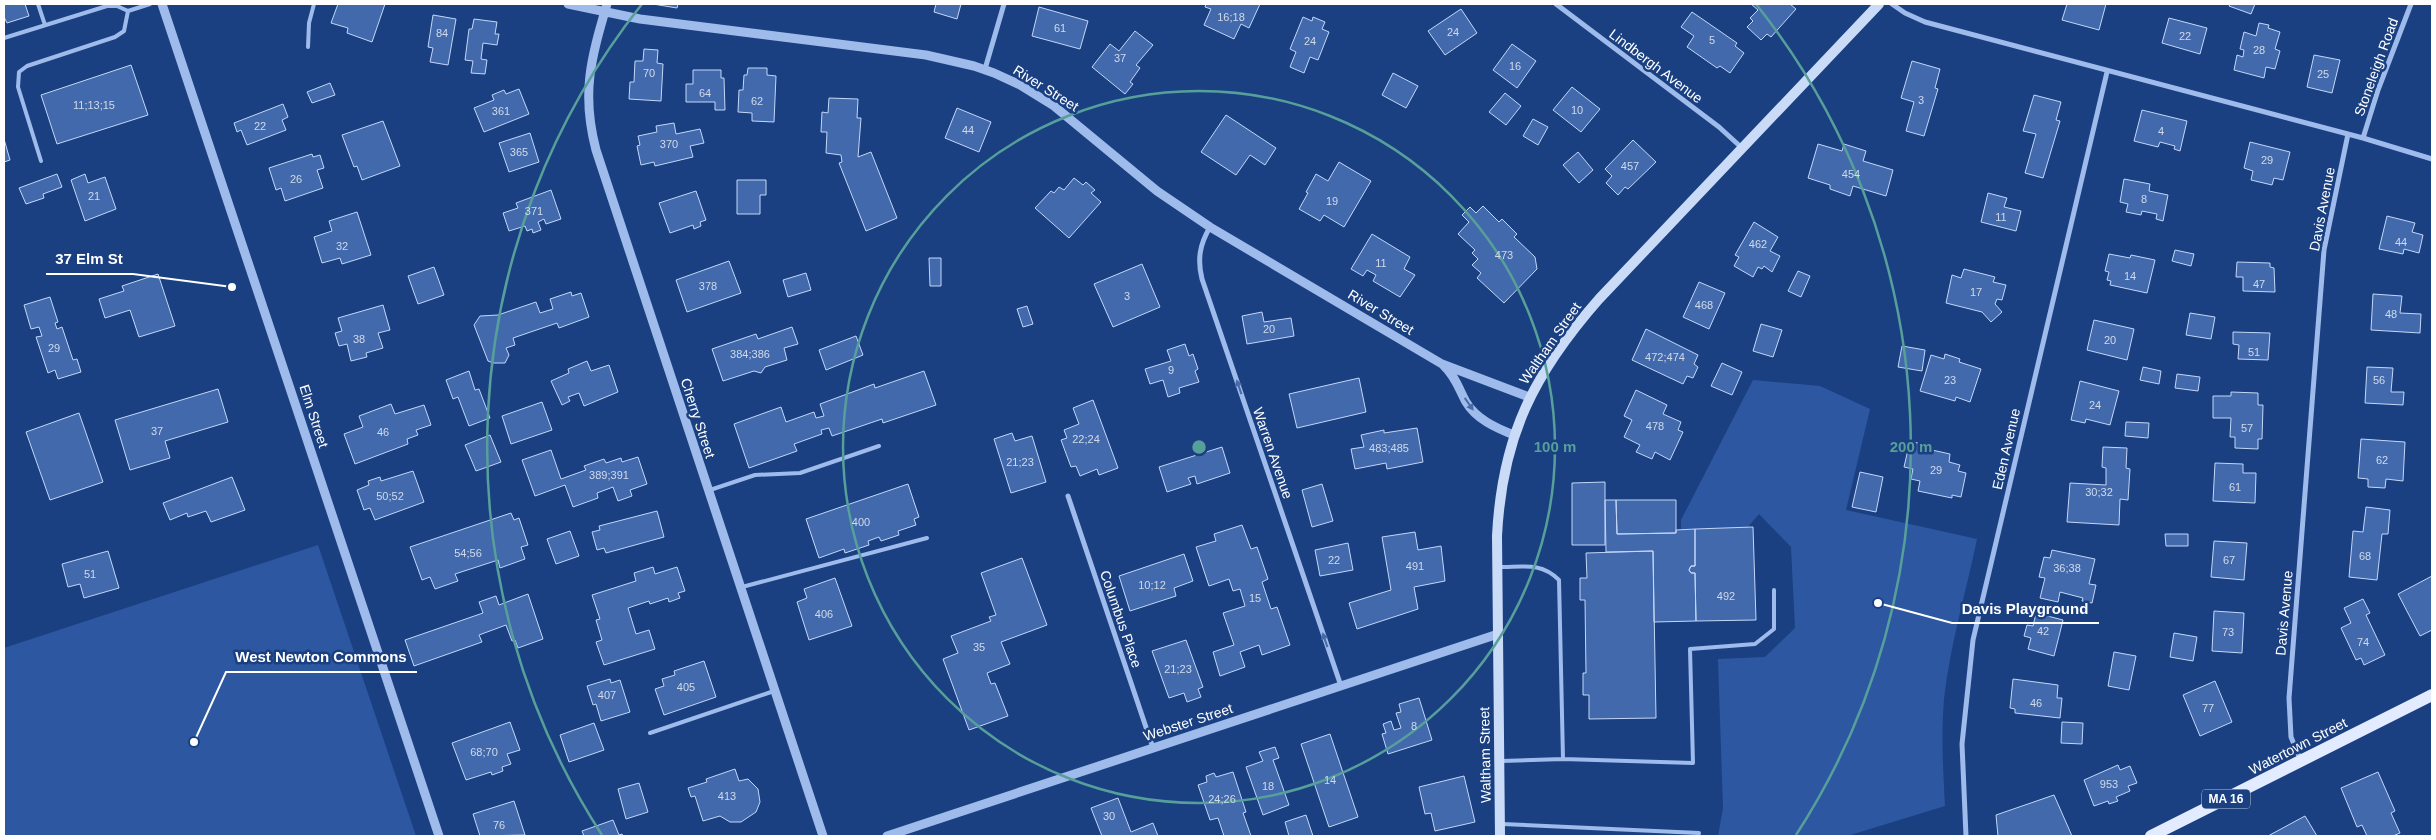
<svg xmlns="http://www.w3.org/2000/svg" width="2436" height="840" font-family="Helvetica,sans-serif">
  <style>
    .green { fill: #2d58a1 }
    .building { fill: #4269ac; stroke: #c3d7f8 }
    .lines { fill: none; stroke-linecap: round; stroke-linejoin: round }
    .service { stroke: #9ebbeb; stroke-width: 4 }
    .minor { stroke: #9ebbeb; stroke-width: 5 }
    .tertiary { stroke: #9ebbeb; stroke-width: 9 }
    .secondary { stroke: #cadbf8; stroke-width: 10 }
    .primary { stroke: #e2ebff; stroke-width: 12 }
    .oneway { fill: #486ba7 }
    .ring { fill: none; stroke: #579f9a; stroke-width: 2.5 }
    .labels { text-anchor: middle; stroke-width: 5; stroke-linejoin: round; paint-order: stroke }
    .number-label { font-size: 11px; fill: #d0daea }
    .shield { fill: #1a4082; stroke: #bac6da; stroke-width: 1 }
    .shield-label { font-size: 12px; font-weight: bold; fill: #fff }
    .street-label { font-size: 14px; fill: #fff; stroke: #1a4082 }
    .centre { fill: #579f9a; stroke: #1a4082; stroke-width: 2.5 }
    .ring-label { font-size: 15px; text-anchor: middle; font-weight: bold; fill: #579f9a; stroke: #1a4082; stroke-width: 5; stroke-linejoin: round; paint-order: stroke }
    .leader { fill: none; stroke: #fff; stroke-width: 2 }
    .callout-dot { fill: #fff; stroke: #1a4082; stroke-width: 2 }
    .callout-label { font-size: 15px; text-anchor: middle; font-weight: bold; fill: #fff; stroke: #1a4082; stroke-width: 5; stroke-linejoin: round; paint-order: stroke }
  </style>
  <rect width="100%" height="100%" fill="#1a4082"/>
  <!-- green -->
  <path class="green" d="M1753,380L1820,386L1870,409L1846,510L1977,539C1966,592 1950,645 1944,699C1941,735 1943,770 1945,806L1847,836H1718L1723,808L1718,659L1765,657L1795,628L1791,547L1759,514L1747,528L1681,529V520Z
    M318,545L416,836H4V648Z"/>
  <!-- building -->
  <path class="building" d="M4,4H25L29,16L7,23L4,17Z
    M338,4H385L372,42L347,33L348,28L331,23Z
    M653,4H678L677,8Z
    M936,4H961L957,19L934,12Z
    M1206,4H1260L1249,28L1241,24L1234,39L1204,25L1211,9L1205,7Z
    M1751,4H1790L1796,9L1771,37L1767,34L1761,40L1747,27L1753,21L1750,18L1758,10Z
    M2067,4H2106L2099,30L2062,20Z
    M2230,4H2255L2251,14L2229,6Z
    M1039,7L1088,21L1080,49L1032,36Z
    M1461,9L1477,33L1445,55L1428,31Z
    M1692,12L1737,43L1735,46L1744,53L1730,73L1720,66L1717,68L1687,47L1694,36L1681,27Z
    M433,15L456,19L448,65L430,62L433,48L428,47Z
    M1303,17L1312,21L1313,17L1325,22L1322,29L1329,32L1318,60L1310,57L1304,73L1290,67L1296,52L1290,49Z
    M2169,18L2207,28L2200,54L2162,43Z
    M474,19L497,22L495,34H499L497,45L483,43L481,59L487,60L485,74L471,73L473,61L465,60L469,29H472Z
    M2259,23L2269,25L2268,28L2280,32L2275,49L2280,51L2275,69L2266,67L2264,78L2234,70L2237,55L2243,57L2244,50L2240,49L2244,32L2256,36Z
    M1135,31L1153,45L1136,65L1140,68L1130,82L1133,84L1125,94L1092,67L1110,44L1119,51Z
    M1512,44L1536,61L1517,88L1493,70Z
    M644,49L658,50L657,63L663,64L661,101L629,99L630,82H634L635,61H643Z
    M2314,55L2340,60L2332,93L2307,87Z
    M1912,61L1940,69L1935,88L1938,89L1924,136L1906,131L1914,102L1901,98Z
    M131,65L148,115L57,144L41,95Z
    M748,68H767V75L776,76L774,122L752,121V113L738,112L739,90H743L744,75H747Z
    M693,70H721V78H724L725,110H715V102H686V84H693Z
    M1393,73L1418,86L1406,108L1382,95Z
    M330,83L335,95L312,103L307,92Z
    M1572,87L1600,109L1581,132L1553,110Z
    M519,89L529,114L484,132L474,108L494,100L492,95L504,90L506,94Z
    M1505,93L1521,106L1506,125L1489,112Z
    M2034,95L2061,102L2056,120L2060,121L2043,178L2025,173L2036,134L2023,131Z
    M829,98L858,99L857,118H861L858,157L871,152L897,218L866,231L839,163L842,162L841,155L826,153L827,132H821L822,112L828,113Z
    M283,104L288,117L282,120L286,130L247,145L241,130L237,132L234,123Z
    M957,108L991,122L979,152L945,138Z
    M2142,110L2187,121L2180,151L2174,149L2175,146L2160,142L2158,147L2134,141Z
    M1226,115L1276,148L1265,165L1250,155L1236,175L1201,152Z
    M1533,119L1548,127L1538,145L1523,136Z
    M383,121L400,166L362,180L357,166L354,167L342,135Z
    M674,123L676,134L700,129L704,143L690,146L693,157L655,166L654,162L641,165L637,146L640,145L638,136L657,132L656,126Z
    M530,133L539,162L509,172L499,143Z
    M4,139L10,160L4,162Z
    M1633,140L1656,162L1628,189L1625,187L1618,195L1606,183L1612,176L1605,169Z
    M2250,142L2290,152L2283,180L2274,178L2272,185L2251,180L2253,171L2244,168Z
    M1818,144L1842,151L1844,144L1866,151L1863,161L1893,170L1886,196L1853,186L1850,196L1830,189V185L1808,178Z
    M1578,152L1593,170L1579,183L1563,165Z
    M312,154L313,157L320,155L324,168L317,170L323,188L285,201L281,188L276,190L269,168Z
    M1339,162L1371,181L1344,227L1324,215L1320,221L1299,209L1308,193L1306,192L1316,174L1328,181Z
    M57,174L62,187L43,194L44,198L26,204L19,188Z
    M85,174L88,183L105,177L116,209L85,221L71,180Z
    M1074,178L1083,185L1086,182L1095,190L1091,193L1101,202L1069,238L1035,208L1051,191L1054,193L1059,187L1064,190Z
    M2124,179L2150,184L2149,191L2168,195L2163,221L2156,219L2157,214L2142,211L2141,215L2126,212L2128,204L2120,202Z
    M737,180H766V195H760V214H737Z
    M551,190L561,219L546,224L544,219L538,222L541,230L533,233L532,229L527,231L525,226L509,231L503,213L518,208L516,203Z
    M696,191L706,220L700,222L701,226L694,229L693,225L670,233L659,203Z
    M1988,193L2007,198L2004,207L2021,211L2016,231L1981,222Z
    M1483,206L1499,222L1502,219L1517,234L1514,237L1535,257L1537,269L1504,303L1477,278L1481,273L1472,265L1478,259L1472,253L1475,250L1458,234L1469,222L1462,215L1470,207L1476,213Z
    M357,212L371,255L342,264L340,258L322,263L314,237L332,231L329,221Z
    M2387,216L2415,223L2412,232L2423,235L2419,253L2404,249L2403,254L2379,249Z
    M1754,222L1778,237L1770,251L1780,256L1772,272L1764,266L1762,269L1758,267L1753,277L1734,266L1739,257L1735,255Z
    M1372,234L1410,257L1404,269L1415,275L1400,297L1373,281L1376,275L1367,270L1363,276L1351,269Z
    M2175,250L2194,254L2191,266L2172,261Z
    M2109,254L2130,258L2131,255L2155,260L2147,293L2110,285L2111,281L2107,280L2109,272L2105,271Z
    M929,258H941V286H930Z
    M729,261L741,293L687,312L676,280Z
    M2237,262L2270,263V267L2274,268L2275,292L2243,291V277H2236Z
    M1142,264L1160,307L1113,327L1094,284Z
    M434,267L444,295L418,304L408,276Z
    M1964,269L1995,277L1993,282L2006,285L2002,300L1997,299L1995,304L2002,312L1991,322L1982,312L1946,303L1952,275L1961,278Z
    M1798,271L1810,276L1801,297L1788,291Z
    M806,273L811,290L788,297L783,280Z
    M158,274L175,326L139,337L130,310L105,318L99,299L124,291L122,286Z
    M1699,282L1725,293L1709,329L1683,317Z
    M571,292L572,296L581,293L589,317L559,328L557,323L513,338L515,345L506,348L509,355L505,363H493L488,361L474,325L480,316L498,315L536,302L540,313L553,309L550,299Z
    M2373,294L2402,296L2400,313L2421,314L2420,333L2371,330Z
    M50,297L58,322L55,323L57,329L62,327L73,360L77,359L81,372L58,379L55,370L48,373L36,337L42,336L39,327L31,329L24,305Z
    M383,305L390,330L378,333L383,348L366,353L367,357L351,361L347,344L339,346L335,333L342,331L338,318Z
    M1027,306L1033,324L1023,327L1017,309Z
    M1262,312L1264,322L1291,318L1294,336L1247,344L1242,316Z
    M2190,313L2215,317L2211,339L2186,335Z
    M2094,320L2134,329L2127,360L2087,350Z
    M1761,324L1782,330L1773,357L1753,351Z
    M792,327L798,344L784,348L787,360L765,367L761,373L754,371L723,381L712,349L756,334L758,339Z
    M1646,329L1698,355L1694,364L1698,367L1693,378L1687,376L1683,384L1632,360Z
    M2233,332L2270,333L2268,360L2238,359L2239,345L2233,344Z
    M856,336L863,355L826,370L819,350Z
    M1185,344L1189,356L1193,354L1198,369L1195,371L1199,382L1179,388L1180,393L1168,397L1163,380L1150,384L1145,369L1171,361L1167,350Z
    M1902,346L1925,350L1922,371L1898,367Z
    M1945,354L1960,359L1959,362L1981,369L1970,402L1956,397L1955,401L1920,391L1931,355L1944,359Z
    M587,361L591,371L609,365L618,392L584,406L579,393L568,397L570,401L562,405L551,381L569,373L568,369Z
    M1722,363L1742,372L1732,395L1711,386Z
    M2143,367L2161,371L2159,384L2140,380Z
    M2367,367L2393,368L2391,392H2404L2403,405L2365,403Z
    M469,371L475,390L479,389L490,418L469,426L458,397L453,399L446,380Z
    M924,371L936,405L883,423L882,419L832,436L829,428L821,430L822,434L794,444L797,451L749,468L734,424L781,407L786,422L814,412L816,418L824,416L820,404L874,384L875,388Z
    M2177,374L2200,377L2198,391L2175,388Z
    M1359,378L1366,412L1297,428L1289,394Z
    M2080,381L2119,391L2110,425L2086,419L2085,423L2071,420Z
    M218,389L228,422L165,441L170,458L130,470L115,420Z
    M1636,390L1667,405L1663,414L1681,422L1678,430L1683,432L1670,460L1655,452L1652,459L1636,452L1640,445L1624,437L1632,420L1624,416Z
    M2231,392L2258,393V405H2263L2262,439H2258V449L2235,448V437H2230L2231,418H2213V396H2231Z
    M1093,400L1118,468L1099,475L1097,469L1080,476L1076,466L1071,467L1061,440L1067,438L1064,430L1079,424L1073,408Z
    M542,402L552,430L511,444L502,416Z
    M391,404L395,414L424,405L431,425L416,430L418,435L407,439L408,444L355,464L344,434L363,427L359,416Z
    M79,413L103,482L50,500L26,432Z
    M2126,422L2149,423L2148,438L2125,436Z
    M1417,428L1423,462L1387,469L1386,463L1355,469L1351,449L1364,447L1361,435L1384,430V433Z
    M1012,433L1015,441L1032,436L1046,482L1011,493L994,439Z
    M490,435L501,462L476,471L465,445Z
    M2361,439L2405,442L2403,481L2386,479L2385,488L2368,487V479L2358,478Z
    M1910,441L1933,447L1932,450L1950,454L1949,462L1960,465L1958,471L1966,473L1961,497L1952,495V498L1918,491L1920,481L1911,479L1913,469L1904,467Z
    M1222,447L1230,473L1197,484L1195,476L1188,478L1191,484L1167,492L1159,467Z
    M2103,447L2127,448L2126,468L2130,469L2128,500L2120,499L2119,525L2067,522L2070,483L2106,485V468L2102,467Z
    M551,450L561,479L586,470L584,466L604,459L606,463L621,458L622,462L638,457L647,484L630,490L632,496L618,501L613,487L597,493L598,498L573,507L565,485L535,496L522,460Z
    M2215,463L2243,464V473H2256L2255,503L2213,501Z
    M413,471L424,502L375,520L370,508L364,510L357,490L369,485L368,481L380,477L381,481Z
    M1860,472L1883,477L1876,512L1852,507Z
    M232,477L245,510L211,522L206,511L188,517L187,513L170,520L163,503Z
    M1605,482V545H1572V483Z
    M908,484L919,517L914,519L916,525L898,531L899,535L881,541L879,537L868,541L869,545L845,553L844,549L819,558L806,519Z
    M1322,484L1333,521L1312,527L1302,490Z
    M1605,500H1616L1617,534L1676,533V530L1695,529V566H1691L1689,570L1691,573H1695L1696,621L1654,622L1653,551L1606,552Z
    M1616,500H1676V533L1617,534Z
    M2366,507L2390,510L2388,534H2382L2377,580L2349,577L2353,531L2363,532Z
    M657,511L664,537L606,553L604,548L597,550L592,532L600,530L599,526Z
    M511,513L514,520L519,518L528,545L521,547L525,559L500,568L498,560L455,574L458,581L435,589L430,577L422,580L410,547Z
    M1242,525L1251,549L1257,547L1268,579L1262,582L1271,609L1277,607L1290,645L1262,655L1259,645L1240,652L1245,667L1220,676L1213,652L1234,645L1223,613L1245,606L1240,589L1233,591L1229,579L1209,586L1196,547L1216,541L1214,534Z
    M1753,527L1756,620L1696,621L1695,573H1691L1689,570L1691,566H1695V529Z
    M570,531L579,556L556,564L547,539Z
    M1415,532L1418,550L1441,546L1445,581L1414,587L1418,609L1357,629L1349,603L1391,590L1382,537Z
    M2165,534H2188V546H2166Z
    M2214,541L2247,543L2244,580L2211,577Z
    M1348,543L1353,570L1320,576L1315,550Z
    M2052,550L2095,559L2089,584L2096,585L2092,603L2082,601L2083,598L2060,592L2058,602L2040,598L2045,578L2039,577L2044,557L2050,558Z
    M108,551L119,588L84,598L80,584L68,587L62,564Z
    M1653,551L1656,718L1589,719V695H1583V673H1586L1585,600H1580V578H1587L1586,553Z
    M1184,554L1193,581L1174,588L1176,596L1130,611L1119,576Z
    M1022,558L1047,625L1001,642L1010,664L987,673L991,684L995,683L1008,716L969,730L943,659L958,653L951,636L991,621L989,617L996,615L981,573Z
    M653,567L655,574L677,567L685,591L678,593L680,598L669,602L668,598L650,604L649,601L628,608L636,634L649,630L655,649L604,665L596,642L602,640L596,620L600,619L592,595L636,581L634,573Z
    M2432,576V630L2420,636L2398,594Z
    M835,578L852,626L809,640L797,602L807,598L804,589Z
    M528,594L543,639L518,648L515,640L512,641L506,625L479,635L482,642L414,666L405,640L483,613L479,602L496,596L499,605Z
    M2363,599L2370,613L2366,615L2385,655L2364,665L2361,658L2356,660L2341,628L2351,623L2344,608Z
    M2214,611L2244,613L2242,653L2212,651Z
    M2036,613L2063,620L2054,656L2028,649L2031,638L2024,636L2027,625L2033,626Z
    M2174,633L2197,637L2193,661L2170,657Z
    M1186,640L1203,687L1198,689L1201,697L1187,702L1184,693L1169,698L1152,651Z
    M2114,652L2136,656L2129,690L2108,686Z
    M704,661L716,697L664,715L655,689L664,686L662,679L675,675L674,671Z
    M610,679L611,683L620,680L630,712L601,721L596,704L593,705L587,686Z
    M2013,679L2058,685L2057,698H2062L2060,718L2015,713V709L2010,708Z
    M2215,681L2232,722L2200,736L2183,695Z
    M1419,698L1432,740L1388,754L1382,734L1386,733L1383,724L1391,721L1394,730L1401,728L1396,713L1401,712L1399,704Z
    M510,722L520,750L507,754L511,764L502,767L503,771L492,775L491,772L466,780L452,743Z
    M2062,722L2083,723L2082,744L2061,743Z
    M594,723L604,750L569,762L560,735Z
    M1330,734L1358,817L1329,827L1301,744Z
    M1275,747L1279,758L1273,760L1289,805L1263,815L1246,767L1263,761L1259,752Z
    M2118,765L2120,770L2130,766L2137,783L2128,786L2130,791L2116,797L2118,801L2109,804L2108,801L2094,806L2084,780Z
    M735,769L739,781L748,779L758,789L760,802L756,812L741,822H730L720,816L703,821L695,796L691,797L688,788L707,782L706,779Z
    M1233,772L1246,812L1243,813L1251,836H1224L1218,818L1210,820L1198,785L1207,782L1206,776L1214,773L1216,777Z
    M2378,772L2395,811L2391,813L2400,833L2393,836H2367L2362,825L2357,827L2341,788Z
    M1464,776L1475,822L1435,831L1431,813L1425,814L1419,787Z
    M639,783L648,812L626,819L618,789Z
    M2054,795L2072,836H1998L1996,815Z
    M1118,798L1131,832L1153,823L1158,836H1102L1091,808Z
    M514,801L525,835L480,836L473,814Z
    M1306,815L1313,836H1289L1285,822Z
    M2305,816L2317,836H2268Z
    M613,820L619,835L622,834L623,836H584L582,831Z"/>
  <g class="lines">
    <!-- service -->
    <path class="service" d="M38,4L45,25
      M4,38L107,6H117L128,11
      M308,47L309,23L314,4
      M41,161L18,87L19,72L27,66L115,37L124,31L128,11L150,4
      M710,490L755,475L800,473L879,446
      M1499,567C1523,567 1541,562 1559,580L1563,759L1501,761
      M742,587L927,538
      M650,733L774,691
      M1563,759L1693,763L1690,649L1755,644L1774,629V590
      M1502,824L1699,833L1698,836"/>
    <!-- minor -->
    <path class="minor" d="M1556,4L1719,127L1742,148
      M1892,4L1905,13L1925,22L2363,138L2432,159
      M985,69L1004,4
      M2363,138L2378,90L2411,4
      M1210,227C1200,244 1197,259 1202,279L1341,686
      M1068,496L1153,748
      M2301,761L2291,737L2289,698L2324,250L2348,134
      M1966,836L1962,744L1973,640L2107,72"/>
    <!-- tertiary -->
    <path class="tertiary" d="M162,4L439,836
      M568,4L640,19L926,55L974,66L994,73L1020,85L1054,106L1157,191L1210,227L1442,364L1529,397
      M607,4C591,59 581,93 596,150L823,836
      M1444,366C1455,376 1459,389 1466,402C1476,419 1496,428 1514,435
      M887,836L1498,634"/>
    <!-- secondary -->
    <path class="secondary" d="M1500,836L1497,536C1502,436 1534,373 1599,299L1879,4"/>
    <!-- primary -->
    <path class="primary" d="M2151,836L2432,695"/>
  </g>
  <!-- one-way arrows -->
  <defs><path id="oneway-solid" d="M-6-.8H1V-3.2L6.5 0L1 3.2V.8H-6Z" transform="scale(1.25)"/></defs>
  <g class="oneway">
    <use href="#oneway-solid" transform="translate(1239 387) rotate(-109)"/>
    <use href="#oneway-solid" transform="translate(1469 404) rotate(55)"/>
    <use href="#oneway-solid" transform="translate(1325 640) rotate(-109)"/>
  </g>
  <!-- distance rings -->
  <g class="ring">
    <circle cx="1199" cy="447" r="356"/>
    <path d="M602 835A712 712 0 0 1 642 4M1756 4A712 712 0 0 1 1796 835"/>
  </g>
  <g class="labels">
    <!-- number labels -->
    <g class="number-label">
      <text x="1231" y="21">16;18</text>
      <text x="1060" y="32">61</text>
      <text x="1453" y="36">24</text>
      <text x="442" y="37">84</text>
      <text x="2185" y="40">22</text>
      <text x="1712" y="44">5</text>
      <text x="1310" y="45">24</text>
      <text x="2259" y="54">28</text>
      <text x="1120" y="62">37</text>
      <text x="1515" y="70">16</text>
      <text x="649" y="77">70</text>
      <text x="2323" y="78">25</text>
      <text x="705" y="97">64</text>
      <text x="1921" y="104">3</text>
      <text x="757" y="105">62</text>
      <text x="94" y="109">11;13;15</text>
      <text x="1577" y="114">10</text>
      <text x="501" y="115">361</text>
      <text x="260" y="130">22</text>
      <text x="968" y="134">44</text>
      <text x="2161" y="135">4</text>
      <text x="669" y="148">370</text>
      <text x="519" y="156">365</text>
      <text x="2267" y="164">29</text>
      <text x="1630" y="170">457</text>
      <text x="1851" y="178">454</text>
      <text x="296" y="183">26</text>
      <text x="94" y="200">21</text>
      <text x="2144" y="203">8</text>
      <text x="1332" y="205">19</text>
      <text x="534" y="215">371</text>
      <text x="2001" y="221">11</text>
      <text x="2401" y="246">44</text>
      <text x="1758" y="248">462</text>
      <text x="342" y="250">32</text>
      <text x="1504" y="259">473</text>
      <text x="1381" y="267">11</text>
      <text x="2130" y="280">14</text>
      <text x="2259" y="288">47</text>
      <text x="708" y="290">378</text>
      <text x="1976" y="296">17</text>
      <text x="1127" y="300">3</text>
      <text x="1704" y="309">468</text>
      <text x="2391" y="318">48</text>
      <text x="1269" y="333">20</text>
      <text x="359" y="343">38</text>
      <text x="2110" y="344">20</text>
      <text x="54" y="352">29</text>
      <text x="2254" y="356">51</text>
      <text x="750" y="358">384;386</text>
      <text x="1665" y="361">472;474</text>
      <text x="1171" y="374">9</text>
      <text x="1950" y="384">23</text>
      <text x="2379" y="384">56</text>
      <text x="2095" y="409">24</text>
      <text x="1655" y="430">478</text>
      <text x="2247" y="432">57</text>
      <text x="157" y="435">37</text>
      <text x="383" y="436">46</text>
      <text x="1086" y="443">22;24</text>
      <text x="1389" y="452">483;485</text>
      <text x="2382" y="464">62</text>
      <text x="1020" y="466">21;23</text>
      <text x="1936" y="474">29</text>
      <text x="609" y="479">389;391</text>
      <text x="2235" y="491">61</text>
      <text x="2099" y="496">30;32</text>
      <text x="390" y="500">50;52</text>
      <text x="861" y="526">400</text>
      <text x="468" y="557">54;56</text>
      <text x="2365" y="560">68</text>
      <text x="1334" y="564">22</text>
      <text x="2229" y="564">67</text>
      <text x="1415" y="570">491</text>
      <text x="2067" y="572">36;38</text>
      <text x="90" y="578">51</text>
      <text x="1152" y="589">10;12</text>
      <text x="1726" y="600">492</text>
      <text x="1255" y="602">15</text>
      <text x="824" y="618">406</text>
      <text x="2043" y="635">42</text>
      <text x="2228" y="636">73</text>
      <text x="2363" y="646">74</text>
      <text x="979" y="651">35</text>
      <text x="1178" y="673">21;23</text>
      <text x="686" y="691">405</text>
      <text x="607" y="699">407</text>
      <text x="2036" y="707">46</text>
      <text x="2208" y="712">77</text>
      <text x="1414" y="730">8</text>
      <text x="484" y="756">68;70</text>
      <text x="1330" y="784">14</text>
      <text x="2109" y="788">953</text>
      <text x="1268" y="790">18</text>
      <text x="727" y="800">413</text>
      <text x="1222" y="803">24;26</text>
      <text x="1109" y="820">30</text>
      <text x="499" y="829">76</text>
    </g>
    <!-- shield labels -->
    <rect class="shield" x="2202" y="789.5" width="48" height="19" rx="4"/>
    <g class="shield-label">
      <text x="2226" y="803">MA 16</text>
    </g>
    <!-- street labels -->
    <g class="street-label">
      <text transform="translate(1656 66) rotate(37)" y="5">Lindbergh Avenue</text>
      <text transform="translate(2376 67) rotate(-70)" y="5">Stoneleigh Road</text>
      <text transform="translate(1046 88) rotate(32)" y="5">River Street</text>
      <text transform="translate(2322 209) rotate(-79)" y="5">Davis Avenue</text>
      <text transform="translate(1381 312) rotate(31)" y="5">River Street</text>
      <text transform="translate(1550 343) rotate(-55)" y="5">Waltham Street</text>
      <text transform="translate(314 416) rotate(72)" y="5">Elm Street</text>
      <text transform="translate(698 418) rotate(72)" y="5">Cherry Street</text>
      <text transform="translate(2006 449) rotate(-77)" y="5">Eden Avenue</text>
      <text transform="translate(1273 453) rotate(71)" y="5">Warren Avenue</text>
      <text transform="translate(2284 613) rotate(-85)" y="5">Davis Avenue</text>
      <text transform="translate(1121 619) rotate(71)" y="5">Columbus Place</text>
      <text transform="translate(1188 722) rotate(-18)" y="5">Webster Street</text>
      <text transform="translate(2298 746) rotate(-27)" y="5">Watertown Street</text>
      <text transform="translate(1485 755) rotate(-91)" y="5">Waltham Street</text>
    </g>
  </g>
  <circle cx="1199" cy="447" r="8" class="centre"/>
  <g class="ring-label">
    <text x="1555" y="452">100 m</text>
    <text x="1911" y="452">200 m</text>
  </g>
  <!-- callouts -->
  <path class="leader" d="M232 287L133 274H46M1878 603L1952 623H2099M194 742L226 672H417"/>
  <g class="callout-dot">
    <circle cx="232" cy="287" r="5"/>
    <circle cx="1878" cy="603" r="5"/>
    <circle cx="194" cy="742" r="5"/>
  </g>
  <g class="callout-label">
    <text x="89" y="264">37 Elm St</text>
    <text x="2025" y="614">Davis Playground</text>
    <text x="321" y="662">West Newton Commons</text>
  </g>
  <!-- border -->
  <rect width="2436" height="840" fill="none" stroke="#ffffff" stroke-width="10"/>
</svg>
